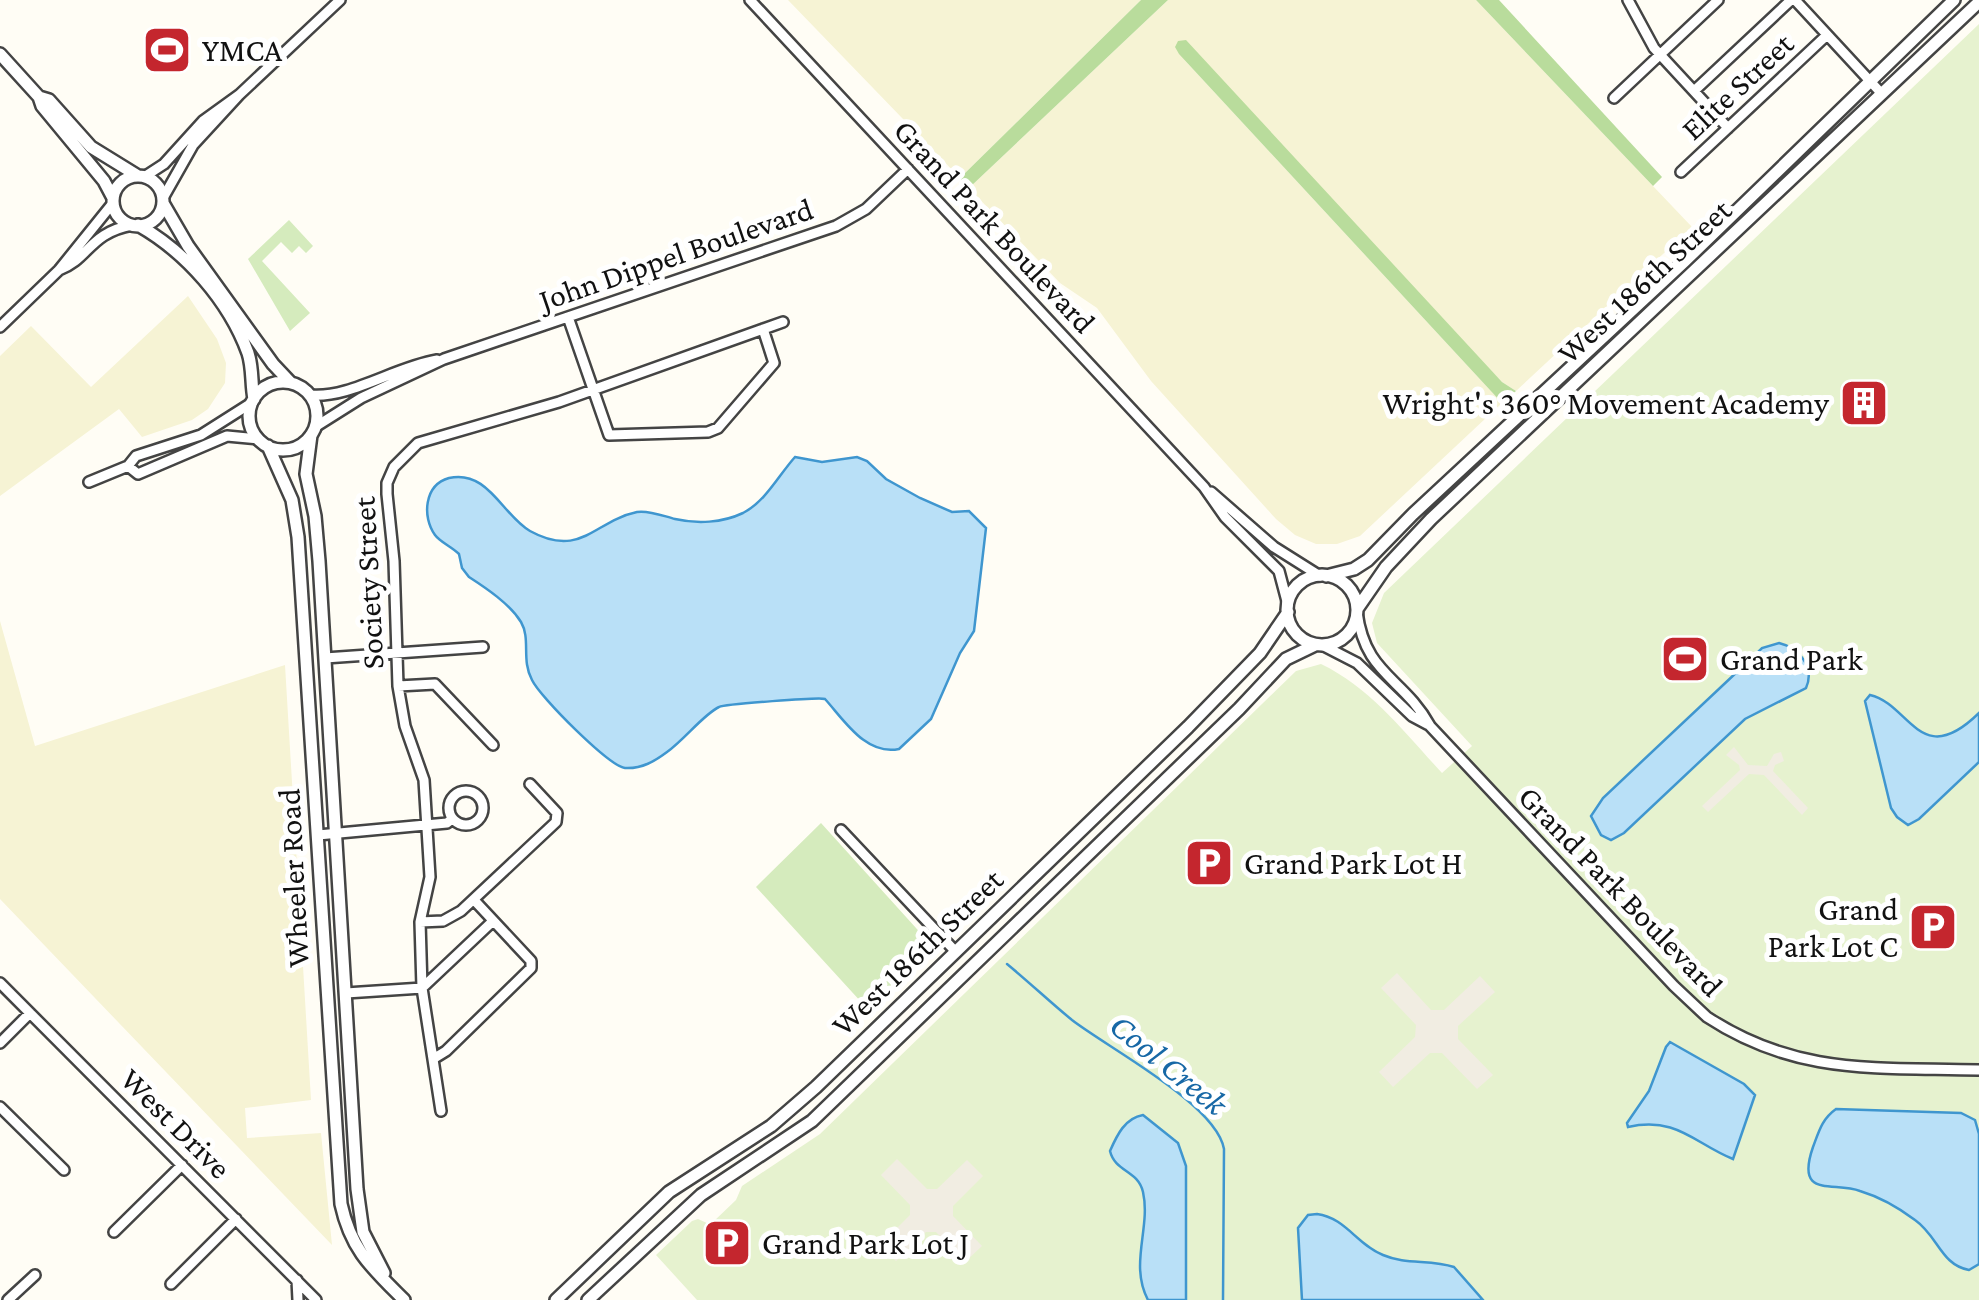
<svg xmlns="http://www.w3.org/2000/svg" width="1979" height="1300" font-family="'Crimson Pro',serif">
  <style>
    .farmland { fill: #f6f3d4 }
    .green { fill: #d5ebbd }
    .forest { fill: #b9dc9c }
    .pitch { fill: #e6f2cf }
    .plaza { fill: #f1ede2 }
    .water { fill: #b9e0f7; stroke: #3f96cf; stroke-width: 2.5 }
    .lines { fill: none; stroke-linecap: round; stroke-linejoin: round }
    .stream { stroke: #3f96cf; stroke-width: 2.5 }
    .minor-casing { stroke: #444; stroke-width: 14 }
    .tertiary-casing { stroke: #444; stroke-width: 16 }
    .minor { stroke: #fff; stroke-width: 9 }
    .tertiary { stroke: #fff; stroke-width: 11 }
    .labels { text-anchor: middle; stroke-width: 10; stroke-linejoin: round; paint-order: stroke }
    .poi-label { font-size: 32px; fill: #111; stroke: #fff; text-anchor: start }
    .street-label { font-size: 32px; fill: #111; stroke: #fff }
    .water-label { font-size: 35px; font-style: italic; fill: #1768a6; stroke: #fff }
  </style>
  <rect width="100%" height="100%" fill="#fffdf5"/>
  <!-- farmland -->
  <path class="farmland" d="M788,0H1141L960,178Z
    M1168,0H1476L1692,227L1516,391L1502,382L1179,54L1502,403L1360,536L1337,544H1316L1295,535L1276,519L1151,381L1097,308L1060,283L969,188Z
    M188,296L217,339L226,363L225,383L208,409L192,420L142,437L119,409L0,496V356L31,326L91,387Z
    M0,621L35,746L285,665L311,1100L245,1108L247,1138L321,1133L332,1245L0,899Z"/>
  <!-- green -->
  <path class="green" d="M289,220L313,246L306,253L299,246L292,253L281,242L262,261L310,313L290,331L248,259Z
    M821,823L935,949L873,1015L756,887Z"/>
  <!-- forest -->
  <path class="forest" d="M1141,0H1168L969,188L960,178Z
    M1476,0H1499L1662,177L1653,186Z
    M1186,40L1502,382L1516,391L1502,403L1179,54L1175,47L1178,41Z"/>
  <!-- pitch -->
  <path class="pitch" d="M1979,24V1300H697L656,1255L692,1221L698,1219L709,1224L713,1222L736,1200L742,1186L820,1134L1296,671L1321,664C1371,688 1405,733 1442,773L1472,746L1377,643L1372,623L1384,593Z"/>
  <!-- plaza -->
  <path class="plaza" d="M1734,747L1748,765L1767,766L1774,754L1781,752L1784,761L1775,765L1773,771L1808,808L1802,815L1764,775L1749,774L1708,812L1702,806L1740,770L1739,765L1726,755Z
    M1397,973L1431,1010H1444L1480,976L1495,992L1458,1026V1039L1493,1075L1477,1089L1442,1053H1430L1393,1087L1379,1072L1415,1037L1416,1025L1381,988Z
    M897,1159L927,1189H937L967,1160L983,1176L953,1206V1216L982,1246L965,1262L936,1232H926L896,1261L880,1245L910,1215V1205L881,1175Z"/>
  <!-- water -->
  <path class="water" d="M795,457L822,462L857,457L867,461L886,479L920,498L952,512L969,511L986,528L974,631L960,653L931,719L899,749C866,756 844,720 825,699C820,697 725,704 719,707C704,714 684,740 667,752C655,761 642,769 625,768C609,766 540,697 532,680C521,660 531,639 521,622C510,604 486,588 469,577L462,568L459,554C452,547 440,542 435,535C422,517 424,485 449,478C488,469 503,516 530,531C581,559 594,521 637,512C649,510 663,516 675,519C697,524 722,523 743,513C766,501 778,476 795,457Z
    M1779,643C1800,648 1815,668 1806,688L1745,719L1624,833L1611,840L1601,835L1591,816L1603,798L1755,655L1762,648Z
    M1870,695C1910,704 1920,771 1979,713V762L1919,819L1908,825L1897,817L1891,808L1865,701Z
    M1670,1042L1744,1084L1755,1095L1733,1159C1695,1144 1677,1116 1628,1127L1627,1123L1649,1091L1666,1047Z
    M1836,1109L1961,1113L1975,1120L1979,1134V1264L1969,1270C1941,1265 1938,1236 1915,1220C1899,1208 1880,1197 1860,1191C1833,1181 1795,1199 1813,1147C1819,1131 1822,1119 1836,1109Z
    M1143,1115L1178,1143L1186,1166V1300H1148C1129,1264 1151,1228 1143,1192C1138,1170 1115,1172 1110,1151C1117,1135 1125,1118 1143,1115Z
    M1317,1214C1346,1218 1356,1244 1383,1255C1406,1265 1431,1259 1454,1267L1483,1300H1302L1298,1228L1308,1215Z"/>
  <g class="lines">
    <!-- stream -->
    <path class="stream" d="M1007,964C1029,982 1050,1002 1072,1020C1108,1048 1216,1104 1224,1149L1223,1300"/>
    <!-- minor casing -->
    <g class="minor-casing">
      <path id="minor" d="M750,0L1204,487L1225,517L1279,571L1288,605
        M1628,0L1654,48L1728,128
        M1795,0L1882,94
        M1694,91L1791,0
        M1614,98L1718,0
        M1681,172L1827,35
        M144,177L164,164L203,121L239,95L340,0
        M163,198L193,145L239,95
        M59,270C89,259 89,233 132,225
        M568,317L609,435L708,432L718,428L774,363L763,329
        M0,327L59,270L113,203
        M310,395C349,399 395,367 437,360
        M315,427L361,398L444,359L836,226L866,209L908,169
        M128,466L138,474L227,436L259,439
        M89,482L128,466L136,456L201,435L253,402
        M1211,492L1274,547L1320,576
        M1357,612C1365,675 1403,677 1430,726L1674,986L1707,1017C1797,1076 1876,1067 1979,1070
        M1322,645L1357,663L1412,716L1427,724
        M325,658L483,647
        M398,686L435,684L493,745
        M449 808a17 17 0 1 1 34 0a17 17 0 1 1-34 0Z
        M841,830L956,952
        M318,835L447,823L452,819
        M420,922L443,921L461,911L556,822L557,813L530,784
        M0,983L316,1300
        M346,993L422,988L493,921
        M0,1043L30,1013
        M433,1059L446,1051L531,968V961L474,900
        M0,1107L64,1170
        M441,1111L422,988L420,922L430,877L424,780L405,726L398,686L394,561L387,494V483L394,467L418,443L559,402L783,322
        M114,1232L182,1165
        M297,1280L298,1300
        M171,1284L236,1219
        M8,1300L35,1275"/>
    </g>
    <!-- tertiary casing -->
    <g class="tertiary-casing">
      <path id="tertiary" d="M0,54L39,97L42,106L104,181L113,198
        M39,97L49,100L91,147L138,176
        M113 201a25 25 0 1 1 50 0a25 25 0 1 1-50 0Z
        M163,203L188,246L273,364L290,382
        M138,225C186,252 229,301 248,353C253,368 251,384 254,399
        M249 416a34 34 0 1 1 68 0a34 34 0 1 1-68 0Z
        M311,435L306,474L315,516L319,561L357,1189L363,1232L384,1273
        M268,446L292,500L298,537L341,1204C351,1250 372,1268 404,1300
        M1287 610a35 35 0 1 1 70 0a35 35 0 1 1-70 0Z
        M1326,576L1354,569L1368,560L1413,514L1685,261L1954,0
        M1357,609L1386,567L1431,519L1979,2
        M556,1300L669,1192L771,1126L816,1087L1188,727L1260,653L1288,612
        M588,1300L701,1195L812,1121L1239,709L1286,659L1315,645"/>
    </g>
    <!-- minor -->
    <use href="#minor" class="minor"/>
    <!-- tertiary -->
    <use href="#tertiary" class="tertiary"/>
  </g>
  <!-- icons -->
  <defs>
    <g id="stadium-square" transform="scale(2.5)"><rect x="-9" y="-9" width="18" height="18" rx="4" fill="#c4262e" stroke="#fff"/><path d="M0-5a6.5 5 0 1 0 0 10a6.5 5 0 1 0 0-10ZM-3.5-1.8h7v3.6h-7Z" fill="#fff"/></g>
    <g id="building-square" transform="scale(2.5)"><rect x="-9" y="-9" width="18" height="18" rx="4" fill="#c4262e" stroke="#fff"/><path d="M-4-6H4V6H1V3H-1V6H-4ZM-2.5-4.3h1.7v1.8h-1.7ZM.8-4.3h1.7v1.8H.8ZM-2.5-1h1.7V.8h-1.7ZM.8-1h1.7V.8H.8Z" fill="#fff"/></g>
    <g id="parking-square" transform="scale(2.5)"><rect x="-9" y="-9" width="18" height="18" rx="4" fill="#c4262e" stroke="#fff"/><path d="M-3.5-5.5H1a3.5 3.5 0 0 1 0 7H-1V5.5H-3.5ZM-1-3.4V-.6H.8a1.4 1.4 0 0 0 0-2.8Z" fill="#fff"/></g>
  </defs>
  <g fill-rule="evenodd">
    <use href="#stadium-square" x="167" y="50"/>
    <use href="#building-square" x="1864" y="403"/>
    <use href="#stadium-square" x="1685" y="659"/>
    <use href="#parking-square" x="1209" y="863"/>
    <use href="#parking-square" x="1933" y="927"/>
    <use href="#parking-square" x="727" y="1243"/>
  </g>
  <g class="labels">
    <!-- poi labels -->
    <g class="poi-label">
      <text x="202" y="61">YMCA</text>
      <text x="1829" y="414" text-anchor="end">Wright's 360° Movement Academy</text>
      <text x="1720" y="670">Grand Park</text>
      <text x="1244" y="874">Grand Park Lot H</text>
      <text x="1898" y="920" text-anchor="end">Grand<tspan x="1898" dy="37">Park Lot C</tspan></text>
      <text x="762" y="1254">Grand Park Lot J</text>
    </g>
    <!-- street labels -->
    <g class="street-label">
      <text transform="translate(1737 86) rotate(-43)" y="11">Elite Street</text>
      <text transform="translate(995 226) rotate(47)" y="11">Grand Park Boulevard</text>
      <text transform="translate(676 254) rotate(-19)" y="11">John Dippel Boulevard</text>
      <text transform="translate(1644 281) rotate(-43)" y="11">West 186th Street</text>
      <text transform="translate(368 583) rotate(-93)" y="11">Society Street</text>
      <text transform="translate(293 878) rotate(-93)" y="11">Wheeler Road</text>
      <text transform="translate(1621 891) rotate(46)" y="11">Grand Park Boulevard</text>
      <text transform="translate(917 952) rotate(-44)" y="11">West 186th Street</text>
      <text transform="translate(176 1123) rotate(45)" y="11">West Drive</text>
    </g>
    <!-- water labels -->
    <g class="water-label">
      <text transform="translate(1169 1064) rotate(39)" y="12">Cool Creek</text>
    </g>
  </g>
</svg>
